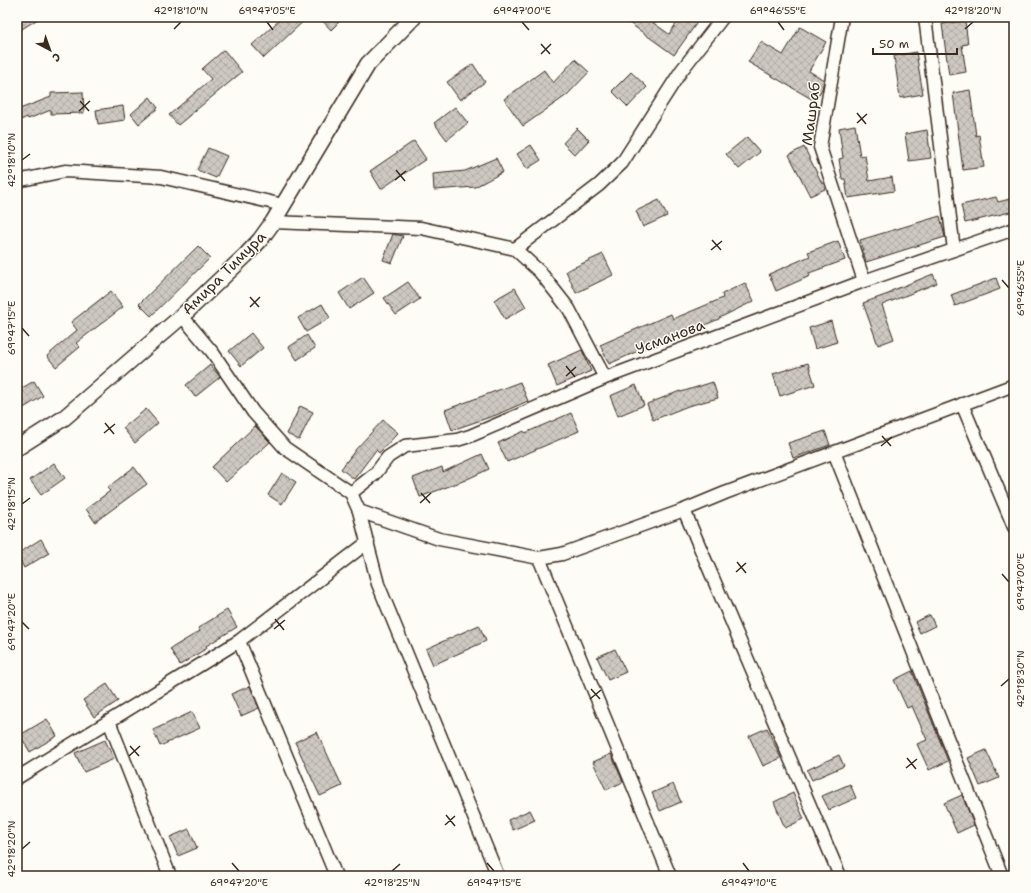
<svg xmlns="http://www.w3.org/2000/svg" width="1031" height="893" font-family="'Shantell Sans',sans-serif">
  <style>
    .building { fill: url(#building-cross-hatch); stroke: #3b2a1e }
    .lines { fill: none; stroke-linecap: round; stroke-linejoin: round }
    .minor-casing { stroke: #3b2a1e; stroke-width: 15 }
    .tertiary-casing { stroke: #3b2a1e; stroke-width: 18 }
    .minor { stroke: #fdfcf7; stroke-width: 12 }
    .tertiary { stroke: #fdfcf7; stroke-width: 15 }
    .ticks { fill: none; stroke: #3b2a1e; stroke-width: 1.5 }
    .labels { text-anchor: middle; stroke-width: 3; stroke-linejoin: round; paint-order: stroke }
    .street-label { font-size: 15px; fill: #3b2a1e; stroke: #fdfcf7 }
    .neatline { fill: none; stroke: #3b2a1e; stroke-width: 1.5 }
    .ticks-label { font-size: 10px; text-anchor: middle; fill: #3b2a1e }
  </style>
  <defs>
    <pattern id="building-cross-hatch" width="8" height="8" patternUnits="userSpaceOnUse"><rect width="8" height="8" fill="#cdc8c2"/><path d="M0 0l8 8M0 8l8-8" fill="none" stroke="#b1aca6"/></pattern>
  </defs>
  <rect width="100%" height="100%" fill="#fdfcf7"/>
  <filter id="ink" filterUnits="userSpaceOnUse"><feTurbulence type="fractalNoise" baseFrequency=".025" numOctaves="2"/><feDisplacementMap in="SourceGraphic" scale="8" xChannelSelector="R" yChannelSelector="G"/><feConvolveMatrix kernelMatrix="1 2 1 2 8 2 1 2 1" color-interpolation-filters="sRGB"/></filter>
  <g filter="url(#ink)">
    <!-- building -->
    <path class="building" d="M17,17H41L17,32Z
      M283,17H308L264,58L252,45Z
      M319,17H344L331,30Z
      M621,17H645L669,34L681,17H701L674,55Z
      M965,21L968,44L962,45L966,72L949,75L942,24Z
      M800,27L826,42L809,71L824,80L822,89L815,101L748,62L761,42L783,55Z
      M224,50L242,72L178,125L169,115L211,79L202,69Z
      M916,52L923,94L900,98L894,56Z
      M575,59L589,72L567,95L523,126L504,99L544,70L553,83Z
      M473,64L485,82L460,100L447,82Z
      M631,72L647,87L628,107L612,91Z
      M970,90L976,136L979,135L984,167L963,170L953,93Z
      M83,92L84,113L51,114V110L28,119L27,117L17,122V110L51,97V93Z
      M150,97L158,108L139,124L131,114Z
      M123,106L125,120L98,124L96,110Z
      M455,107L468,123L447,140L434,123Z
      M855,125L860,156L865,155L869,181L892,177L894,191L848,198L845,179H842L839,159L843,158L839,128Z
      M577,128L589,140L575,155L563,143Z
      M927,130L931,158L909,161L905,134Z
      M747,137L760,152L739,169L726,154Z
      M414,141L426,159L381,189L370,171Z
      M531,145L541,160L527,169L517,154Z
      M804,147L825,189L810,196L789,155Z
      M208,148L227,156L216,178L197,170Z
      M496,158L503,172L475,187L434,190L433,174L465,171Z
      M996,197L998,202L1014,198V211L965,223L961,205Z
      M659,200L667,216L643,227L636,211Z
      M940,216L945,237L866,262L860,240Z
      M393,234L403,236L392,263L383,260Z
      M838,241L845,260L809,273L810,276L776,291L769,274L810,256L808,252Z
      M198,246L210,258L151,316L139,304Z
      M603,254L613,275L576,293L566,271Z
      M933,274L937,283L882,305L894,339L878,345L863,303L891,293V291Z
      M363,277L374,293L349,309L339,293Z
      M996,278L1000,289L955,306L951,295Z
      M408,282L420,299L396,315L384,298Z
      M745,283L754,301L719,318V319L648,349L647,347L609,364L600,345L671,314L673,319L723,298L722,294Z
      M515,288L526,307L505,319L494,300Z
      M111,291L123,307L76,343L80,347L56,367L47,356L77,330L71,322Z
      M322,304L330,318L306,332L298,318Z
      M831,321L837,342L815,349L809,328Z
      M251,333L263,348L241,366L229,351Z
      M307,335L315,348L297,360L289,347Z
      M582,350L591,371L557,386L548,365Z
      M808,363L815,385L780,396L773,374Z
      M210,365L220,377L195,397L186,385Z
      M34,381L43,396L17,412V391Z
      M520,382L528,401L496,415L452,430L445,410Z
      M713,382L718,398L688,406L653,420L647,404L680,391L681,392Z
      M636,385L644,405L618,416L610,396Z
      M300,406L313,412L299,440L287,434Z
      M146,409L158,423L135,443L123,428Z
      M571,413L579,431L507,462L498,443L524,431L525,433Z
      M383,420L398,433L379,453L376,450L354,479L341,469L356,449Z
      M255,426L270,442L226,482L212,467Z
      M825,431L830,445L793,458L788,443Z
      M482,454L489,469L463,481L420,497L413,478L442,467L443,472Z
      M54,463L65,478L41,495L30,480Z
      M134,467L147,484L95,522L86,509L110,491L107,488Z
      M282,473L296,482L282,504L268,495Z
      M41,539L49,553L24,568L17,554Z
      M227,610L237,627L206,646L207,648L180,665L170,649L200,631L198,628Z
      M930,615L935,626L920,633L915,622Z
      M479,625L486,641L433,665L426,649Z
      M615,649L626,672L608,680L597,657Z
      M912,671L948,761L929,770L917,744L927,740L912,706L907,708L894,680Z
      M107,684L118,701L94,717L83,700Z
      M250,686L259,708L241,716L231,694Z
      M192,712L200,728L160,746L153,730Z
      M47,719L57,736L30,752L20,735Z
      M767,728L781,758L763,766L749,736Z
      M317,732L342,786L320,796L295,742Z
      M105,740L114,759L84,772L75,753Z
      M986,750L999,778L980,786L968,758Z
      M611,754L623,782L606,790L593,762Z
      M839,755L844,766L812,780L807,770Z
      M673,784L681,802L660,811L652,793Z
      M850,784L856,798L829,810L822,796Z
      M793,793L804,819L785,828L774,802Z
      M962,795L974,825L957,833L944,803Z
      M530,810L535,820L513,830L508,820Z
      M189,829L197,848L178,856L170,837Z"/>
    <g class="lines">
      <!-- minor casing -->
      <g class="minor-casing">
        <path id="minor" d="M842,17L820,147L864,281
          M925,17L954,250
          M17,181L65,171L161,177L283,205
          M273,222L421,228L515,249L540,272L569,309L605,378
          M515,249L599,185L622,163L681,71L723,17
          M182,316L213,353L253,412L285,448L351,493L359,511L378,584L498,876
          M962,404L1014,527
          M834,452L1002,876
          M351,493L375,474L388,457L405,446L457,440L470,436L605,378L864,281L1014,229
          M684,510L840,876
          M359,511L439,539L539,558L562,554L684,510L725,493L1014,385
          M539,558L670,876
          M239,641L336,876
          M109,721L170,876
          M17,778L239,641L368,542"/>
      </g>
      <!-- tertiary casing -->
      <g class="tertiary-casing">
        <path id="tertiary" d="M17,448L64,418L182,316L246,255L260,240L273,222L368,64L414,17"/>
      </g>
      <!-- minor -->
      <use href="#minor" class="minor"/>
      <!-- tertiary -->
      <use href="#tertiary" class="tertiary"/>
    </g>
  </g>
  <!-- ticks -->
  <path class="ticks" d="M267,22L273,30M522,22L529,30M778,22L784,30M174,29L181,22M965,29L973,22M541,44L550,54M541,54L551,44M80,101L89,111M79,111L90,101M857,113L866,124M857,123L867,114M22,160L30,154M396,170L405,181M395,180L406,171M712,240L721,250M711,250L722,241M1002,280L1009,288M250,297L259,307M250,307L260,297M22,328L29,336M566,366L575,377M566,376L576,367M105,423L114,434M104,433L115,424M882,436L891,446M881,446L892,437M421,493L430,503M420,503L431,493M22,504L30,498M737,562L746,573M736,572L746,563M1002,574L1009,582M275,619L284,630M22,622L29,629M274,629L285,620M1001,686L1009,679M591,689L600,699M590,699L601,690M130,746L139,756M129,756L140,746M907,758L916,769M906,768L917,759M446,815L455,826M445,825L455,816M22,849L30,842M232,863L239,871M487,863L494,871M743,863L749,871M392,871L400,864"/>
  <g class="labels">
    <!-- street labels -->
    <g class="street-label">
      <text transform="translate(811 114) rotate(-83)" y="5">Машраб</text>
      <text transform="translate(224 273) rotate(-45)" y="5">Амира Тимура</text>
      <text transform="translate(670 337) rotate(-21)" y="5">Усманова</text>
    </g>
  </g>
  <!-- margin -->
  <rect width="1031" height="893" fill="none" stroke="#fdfcf7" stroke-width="44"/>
  <!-- north arrow -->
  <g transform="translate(50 50) rotate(139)" stroke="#fdfcf7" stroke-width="3" paint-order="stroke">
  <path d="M0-3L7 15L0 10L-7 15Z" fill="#3b2a1e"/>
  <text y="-6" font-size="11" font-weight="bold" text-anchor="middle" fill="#3b2a1e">С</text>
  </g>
  <!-- scale -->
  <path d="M873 48v6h84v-6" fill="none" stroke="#3b2a1e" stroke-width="2"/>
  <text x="879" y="48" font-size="12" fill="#3b2a1e" stroke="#fdfcf7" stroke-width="3" paint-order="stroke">50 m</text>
  <rect x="22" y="22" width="987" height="849" class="neatline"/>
  <g class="ticks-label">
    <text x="181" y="14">42°18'10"N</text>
    <text x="267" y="14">69°47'05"E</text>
    <text x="522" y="14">69°47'00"E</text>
    <text x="778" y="14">69°46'55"E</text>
    <text x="973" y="14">42°18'20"N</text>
    <text transform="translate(11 160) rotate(-90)" y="4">42°18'10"N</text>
    <text transform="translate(1020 288) rotate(-90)" y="4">69°46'55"E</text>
    <text transform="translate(11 328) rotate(-90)" y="4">69°47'15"E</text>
    <text transform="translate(11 504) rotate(-90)" y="4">42°18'15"N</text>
    <text transform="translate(1020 582) rotate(-90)" y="4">69°47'00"E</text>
    <text transform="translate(11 622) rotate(-90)" y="4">69°47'20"E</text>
    <text transform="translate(1020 679) rotate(-90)" y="4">42°18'30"N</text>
    <text transform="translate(11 849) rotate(-90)" y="4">42°18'20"N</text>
    <text x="239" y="886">69°47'20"E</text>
    <text x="392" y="886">42°18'25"N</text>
    <text x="494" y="886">69°47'15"E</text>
    <text x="749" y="886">69°47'10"E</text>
  </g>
</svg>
